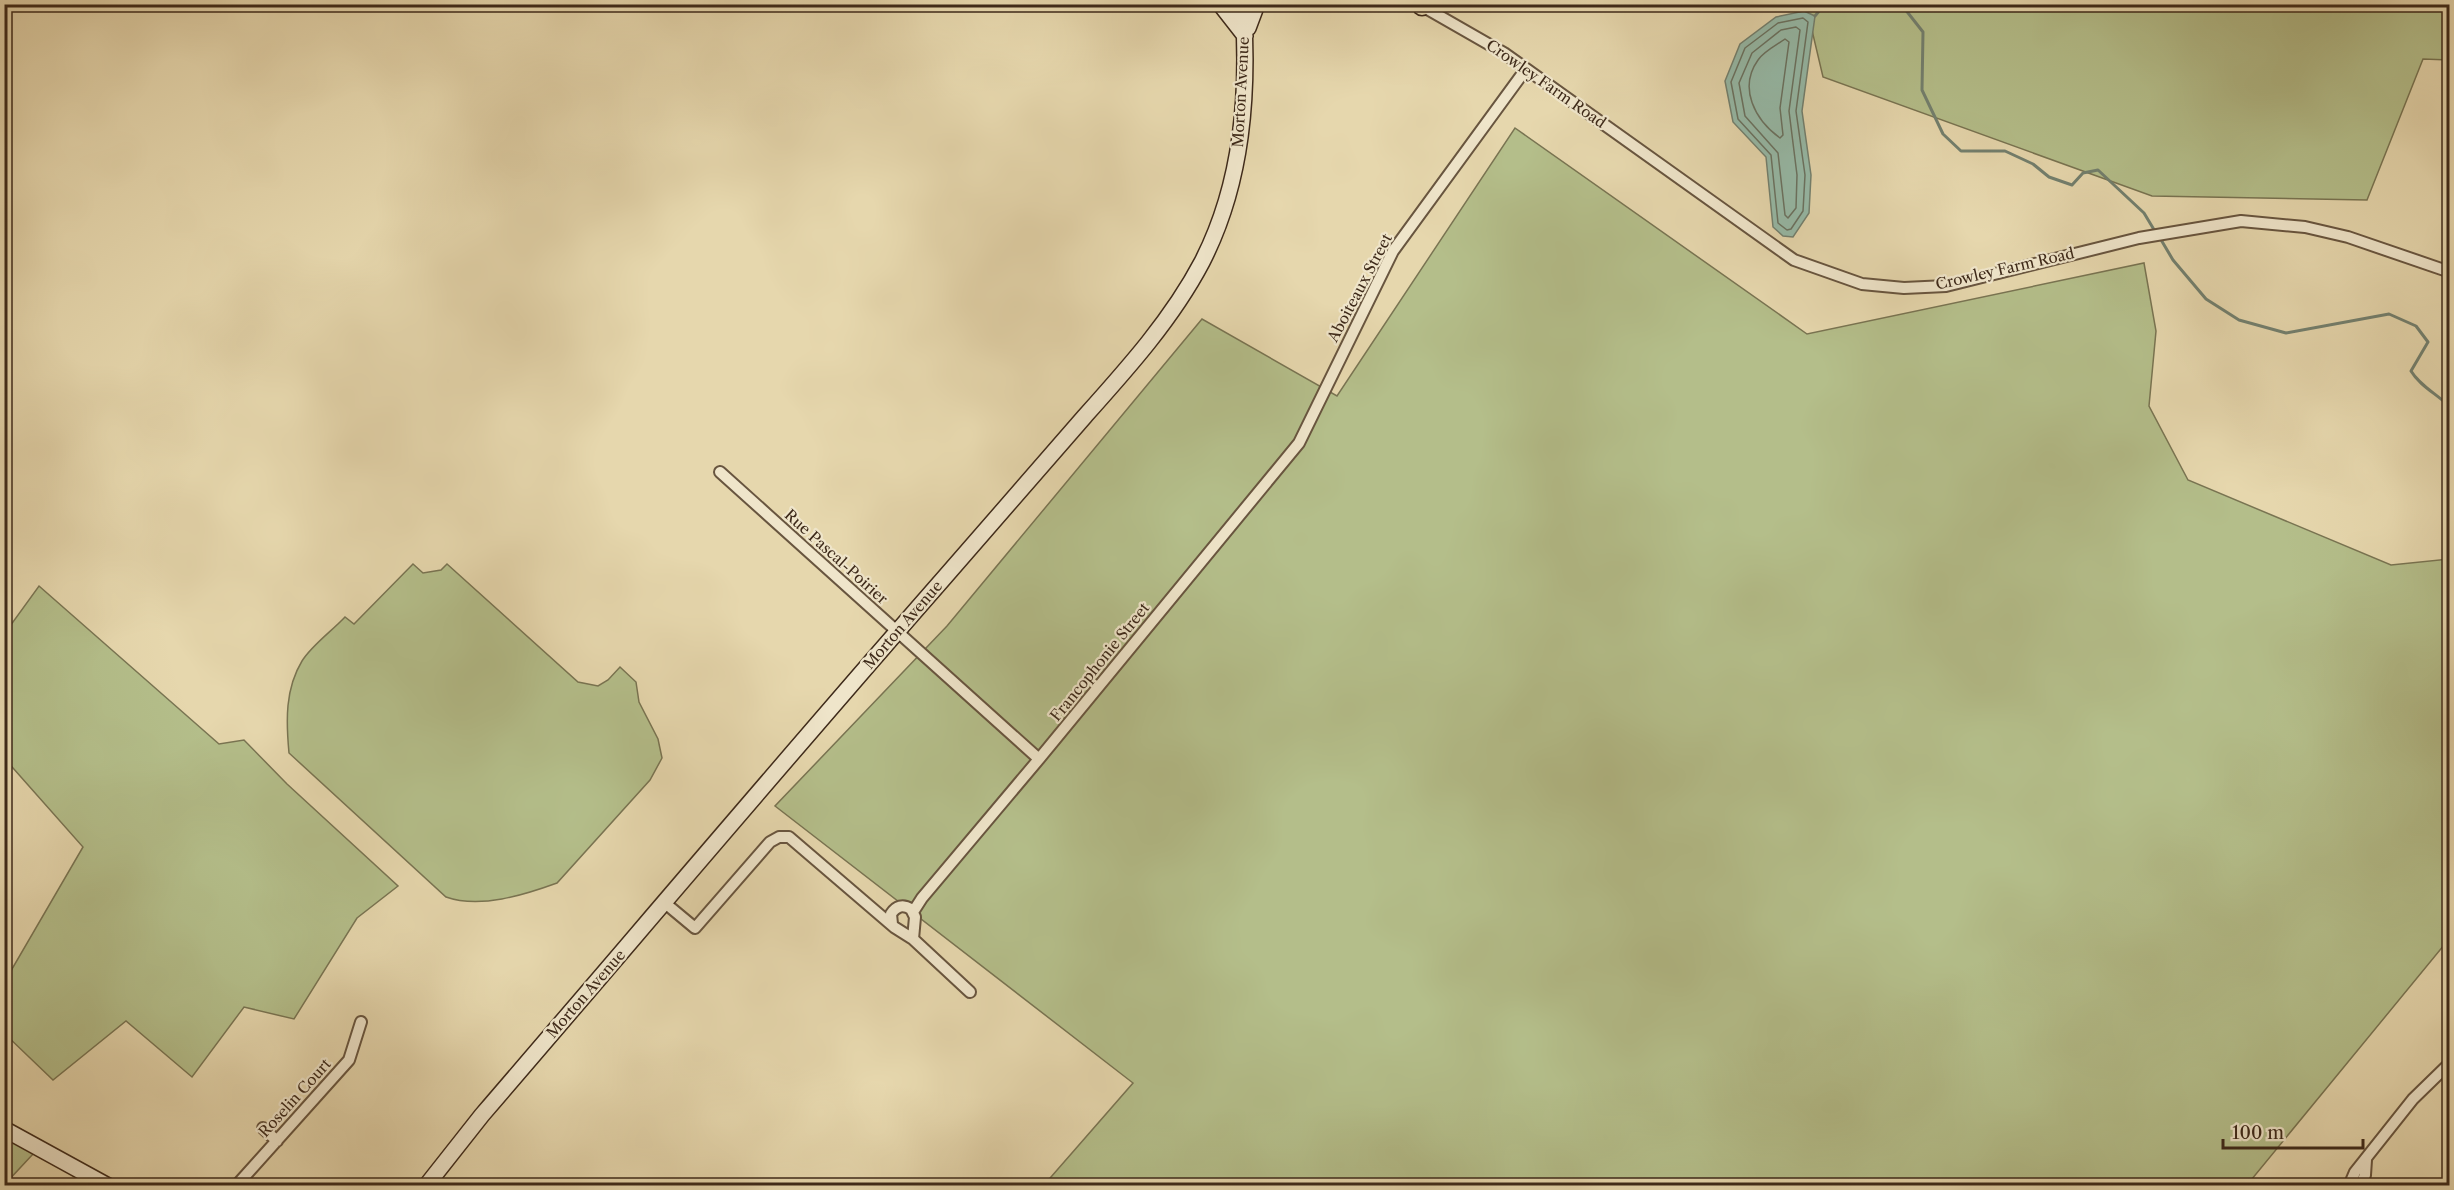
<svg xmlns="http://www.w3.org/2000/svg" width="2454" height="1190" font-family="'Libre Caslon Text',serif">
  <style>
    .green { fill: #b4be8a; stroke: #797452; stroke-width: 1.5 }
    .water { fill: #96baa8; stroke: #73806f; stroke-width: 1.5 }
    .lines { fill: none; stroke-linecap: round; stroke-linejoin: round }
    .shore { stroke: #6a7261; stroke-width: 1.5 }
    .stream { stroke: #73806f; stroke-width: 3 }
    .street-casing { stroke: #68553f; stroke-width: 14 }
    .secondary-casing { stroke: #3e2a1a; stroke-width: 18 }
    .highway-casing { stroke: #3e2a1a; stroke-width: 21 }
    .street { stroke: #efe5ca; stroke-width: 10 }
    .secondary { stroke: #efe5ca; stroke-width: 15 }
    .highway { stroke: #e6d7ad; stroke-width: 18 }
    .labels { text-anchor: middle; stroke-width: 4.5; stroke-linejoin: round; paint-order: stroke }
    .street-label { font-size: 15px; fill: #3e2a1a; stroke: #efe5ca }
  </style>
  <rect width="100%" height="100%" fill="#e6d7ad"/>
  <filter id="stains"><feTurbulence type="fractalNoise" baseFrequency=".00333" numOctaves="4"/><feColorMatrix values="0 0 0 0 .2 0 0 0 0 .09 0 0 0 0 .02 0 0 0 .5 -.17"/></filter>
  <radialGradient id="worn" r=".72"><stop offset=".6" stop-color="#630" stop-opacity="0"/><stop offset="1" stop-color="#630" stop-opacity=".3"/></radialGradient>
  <!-- green -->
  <path class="green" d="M1806,5H2449V60L2423,59L2367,200L2152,196L1823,77Z
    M1515,128L1807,334L2144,263L2156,331L2149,406L2188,480L2391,565L2449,559V939L2247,1185H1044L1133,1083L775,806L947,626L1202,319L1337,396Z
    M413,564L423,573L441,570L447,564L578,682L598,686L608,680L620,667L636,682L639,702L658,739L662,758L650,780L557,883C524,895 480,909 446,897L289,753C286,721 285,689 302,661C312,645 332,631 345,617L354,624Z
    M39,586L219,744L244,740L287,784L398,886L357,918L294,1019L244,1007L192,1077L126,1021L53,1080L5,1034V981L83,847L5,759V633Z
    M5,1137L34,1153L5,1184Z"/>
  <!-- water -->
  <path class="water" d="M1804,11L1815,16L1802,111L1811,175L1809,213L1793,237L1783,236L1773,227L1766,157L1733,122L1725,81L1740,44L1776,17Z"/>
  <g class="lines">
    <!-- shore -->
    <path class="shore" d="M1803,18L1808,22L1796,111L1805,175L1803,211L1791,229L1787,230L1778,223L1771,155L1738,119L1731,82L1745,48L1778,23Z
      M1796,27L1800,30L1789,111L1797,175L1796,208L1788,218L1785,215L1778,153L1745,116L1739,83L1752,53L1781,30Z
      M1785,39L1789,42L1780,108L1783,135L1780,138C1755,120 1738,88 1758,60C1764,51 1777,45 1785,39Z"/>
    <!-- stream -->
    <path class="stream" d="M1901,4L1923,32L1922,90L1943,134L1961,151H2005L2033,164L2049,177L2072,185L2083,173L2098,170L2144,213L2156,233
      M1815,16L1825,4
      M2160,238L2173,260L2206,299L2239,320L2286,333L2389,314L2416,326L2428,342L2411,371C2420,386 2437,394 2450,407
      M2450,423V437"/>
    <!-- street casing -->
    <g class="street-casing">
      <path id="street" d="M1422,6L1504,53L1794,260L1862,284L1904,288L1946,286L2139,238L2241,221L2305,227L2348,237L2450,272
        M720,472L1039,759
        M4,854V857
        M665,903L695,928L770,842L779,837H789L894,927L913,939L970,992
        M913,912L922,898L1039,759L1299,443L1393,251L1526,69
        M892,924L891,914C896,906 903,904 911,909L915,917L913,939
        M263,1128L277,1141
        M236,1186L349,1060L361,1022
        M2349,1186L2355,1172L2413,1099L2450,1063
        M2360,1186L2365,1175L2366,1160"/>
    </g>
    <!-- secondary casing -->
    <g class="secondary-casing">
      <path id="secondary" d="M1220,4L1245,36
        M1248,28L1257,4
        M4,1129L108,1186
        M426,1186L482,1115C636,936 788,756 944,578C991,524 1038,470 1085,416C1128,368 1172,319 1202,262C1243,182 1249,93 1243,4"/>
    </g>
    <!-- highway casing -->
    <g class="highway-casing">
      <path id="highway" d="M1422,6V4"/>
    </g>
    <!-- street -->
    <use href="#street" class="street"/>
    <!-- secondary -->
    <use href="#secondary" class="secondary"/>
    <!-- highway -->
    <use href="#highway" class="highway"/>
  </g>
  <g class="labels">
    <!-- street labels -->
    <g class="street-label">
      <text transform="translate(1546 84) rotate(35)" y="5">Crowley Farm Road</text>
      <text transform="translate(1241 92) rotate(-87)" y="5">Morton Avenue</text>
      <text transform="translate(2005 269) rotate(-13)" y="5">Crowley Farm Road</text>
      <text transform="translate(1360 288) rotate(-62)" y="5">Aboiteaux Street</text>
      <text transform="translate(836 557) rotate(42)" y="5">Rue Pascal-Poirier</text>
      <text transform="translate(903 625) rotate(-49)" y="5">Morton Avenue</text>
      <text transform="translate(1100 662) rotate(-51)" y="5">Francophonie Street</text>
      <text transform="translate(586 994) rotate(-49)" y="5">Morton Avenue</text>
      <text transform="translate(295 1098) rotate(-48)" y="5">Roselin Court</text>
    </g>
  </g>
  <!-- margin -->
  <rect width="2454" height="1190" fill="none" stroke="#e6d7ad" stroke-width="24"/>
  <rect x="6" y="6" width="2442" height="1178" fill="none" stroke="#3e2a1a" stroke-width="3"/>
  <rect x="12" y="12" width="2430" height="1166" fill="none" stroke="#3e2a1a" stroke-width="1.5"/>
  <!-- scale -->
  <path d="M2223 1139v9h140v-9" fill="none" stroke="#3e2a1a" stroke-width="3"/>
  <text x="2232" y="1139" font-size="18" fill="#3e2a1a" stroke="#efe5ca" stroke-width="4.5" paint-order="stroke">100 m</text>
  <rect width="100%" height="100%" filter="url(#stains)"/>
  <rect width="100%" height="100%" fill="url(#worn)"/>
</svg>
